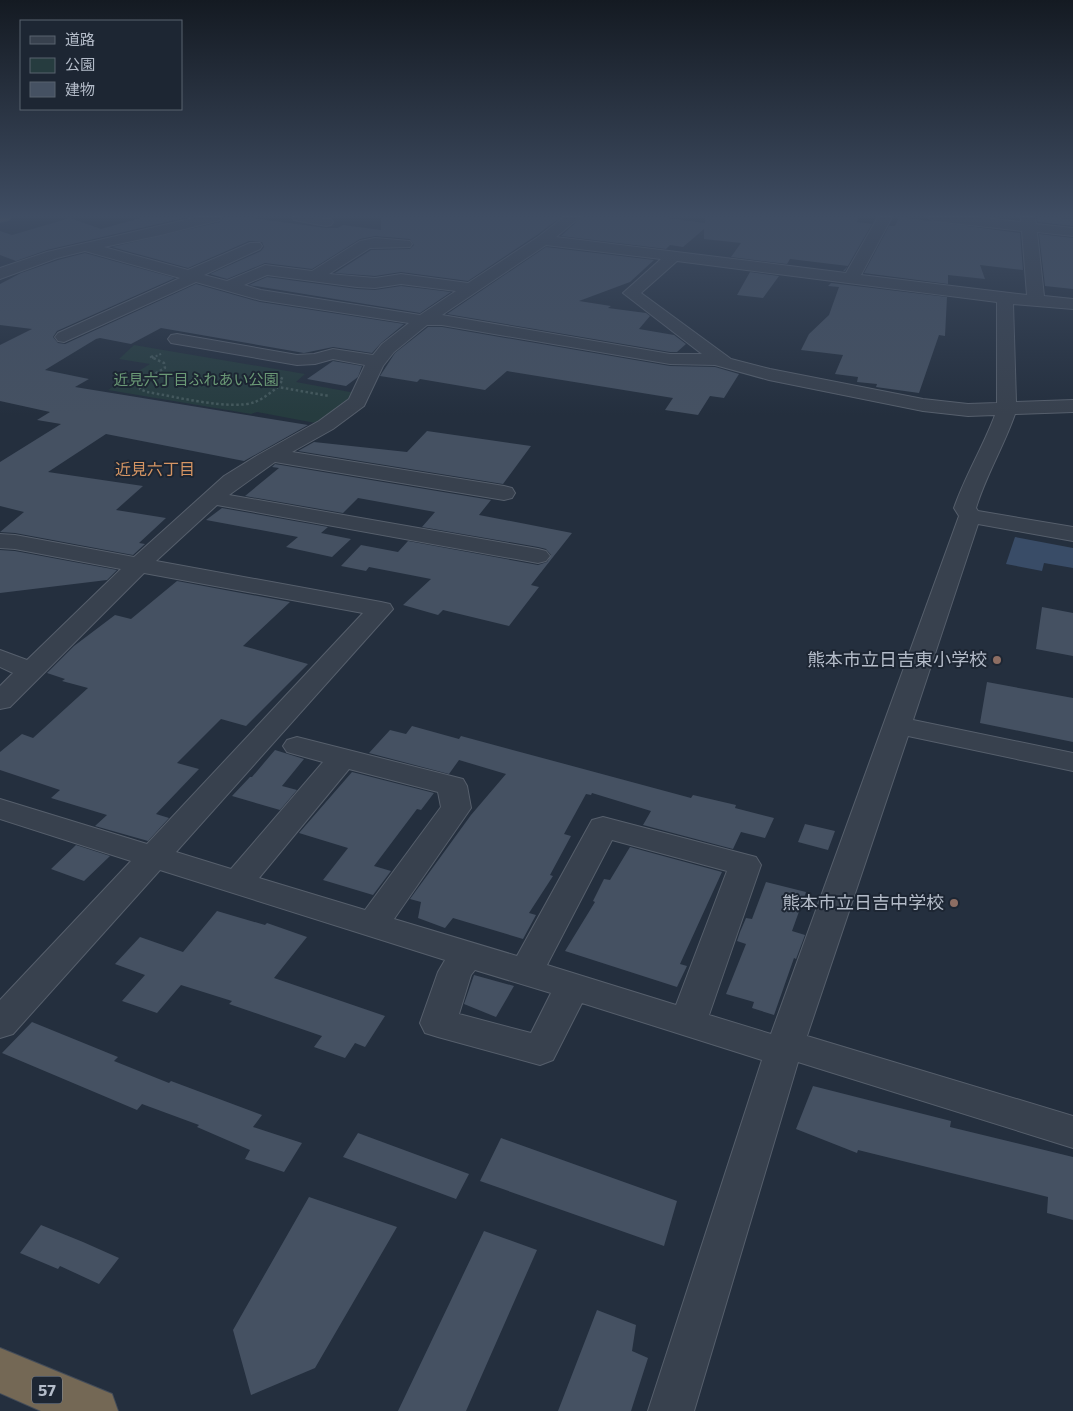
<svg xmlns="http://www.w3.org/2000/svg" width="1073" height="1411" font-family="Commissioner,'Noto Sans JP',sans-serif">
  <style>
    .green { fill: #263c3f }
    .water { fill: #394c67 }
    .building { fill: #455162 }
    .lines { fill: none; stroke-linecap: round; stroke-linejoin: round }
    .minor-casing { stroke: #565f6c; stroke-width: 2 }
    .highway-casing { stroke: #434c59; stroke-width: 2 }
    .path-far1 { stroke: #44595c; stroke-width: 2; stroke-dasharray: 2 2; stroke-linecap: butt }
    .path { stroke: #44595c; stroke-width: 2.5; stroke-dasharray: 2.5 2.5; stroke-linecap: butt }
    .minor { fill: #38414e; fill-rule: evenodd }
    .highway { fill: #746855; fill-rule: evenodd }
    .education-dot { fill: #8d6e63; stroke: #1d2633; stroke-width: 2 }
    .labels { text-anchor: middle; stroke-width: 4; stroke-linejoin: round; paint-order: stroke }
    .far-park-label { font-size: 15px; fill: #6b9a76; stroke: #1d2633 }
    .far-neighbourhood-label { font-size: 16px; fill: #d59563; stroke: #1d2633 }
    .shield { fill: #1d2633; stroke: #878f9c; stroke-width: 1 }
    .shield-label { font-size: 16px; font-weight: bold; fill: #b4bcc9 }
    .poi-label { font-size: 18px; fill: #b4bcc9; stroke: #1d2633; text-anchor: end }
  </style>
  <rect width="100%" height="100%" fill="#242f3e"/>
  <!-- green -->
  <path class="green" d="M134,345L305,374L296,382L361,394L326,425L257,412L251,414L108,390L150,364L119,359Z"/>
  <!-- water -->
  <path class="water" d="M1015,537L1073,548V568L1044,563L1042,571L1006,564Z"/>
  <!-- building -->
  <path class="building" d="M144,217H188L47,250L16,261L0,255V231L12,235L70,218L101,229Z
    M224,217H244L326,228H338L343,225L381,230V217H561L537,235L468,281L401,272L375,276L335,273L371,250L410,249L414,245L410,239L375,236L360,239L312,269L265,263L227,279L210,274L261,251L264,247L262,242L249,241L188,268L112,247L220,222Z
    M582,217H661L705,223V217H859L857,222L872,224L845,271H843L848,266L790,259L787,264L731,257L741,243L704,239V229L683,247L670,245L666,249L561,236Z
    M899,217L1020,233L1023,270L980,265L985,279L948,275V284L864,273L889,226H895Z
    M1037,217L1073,219V226L1038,222Z
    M1039,234L1073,238V289L1045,286Z
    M546,247L654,260L630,282L579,301L611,306L608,308L646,313L650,316L639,329L674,335L686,344L677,352H670L447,314Z
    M85,253L175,278L57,331L53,337L58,343L65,344L196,284L260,302L404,324L381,343L372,353L333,347L304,353L161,328L131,344L100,338L96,339L45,370L89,379L75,387L308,425L244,461L106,434L48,472L143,486L116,510L166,518L139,543L145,544L133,555L15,533L0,532L24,512L0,506V462L61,424L37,420L50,412L0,401V345L32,329L0,325V284L21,273L58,260Z
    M750,272L779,276L763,298L737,295Z
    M267,277L357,289L375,290L401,286L451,292L420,313L249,285Z
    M831,283L947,297L945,336L939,335L919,393L876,387L877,384L857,382L858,377L835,374L843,355L801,350L809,334L829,315L839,287L828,286Z
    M428,327H442L670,366L715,367L739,374L724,398L710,396L698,415L665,410L673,398L507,371L485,390L420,379L417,382L380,376L395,353Z
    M333,361L362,366L358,377L346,386L307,379Z
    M427,431L531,446L503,484L298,451L314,442L407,452Z
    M275,464L491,500L479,515L572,533L531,585L539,587L509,626L443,610L438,615L403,605L431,579L369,567L366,571L341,566L361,545L398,552L408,541L538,565L547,562L551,555L546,549L538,547L422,527L435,512L358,498L343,513L245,496L279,468L272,467Z
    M222,508L328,527L321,533L351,539L332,557L286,547L298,537L206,520Z
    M0,550L15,551L117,570L107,580L0,593Z
    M177,581L290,602L243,646L308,664L246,726L221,719L177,763L199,769L156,814L169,818L148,841L95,826L107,815L51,798L60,790L0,770V752L22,734L33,738L88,688L62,681L65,679L47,673L74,646L115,615L131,619Z
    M1042,607L1073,613V656L1036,649Z
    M987,682L1073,698V742L980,723Z
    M412,726L459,739L461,736L691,798L693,795L736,805L735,808L774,818L765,838L741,832L733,849L643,825L651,811L592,793L591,795L586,794L564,834L571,836L550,875L553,876L529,913L536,915L523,939L453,918L445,928L418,918L421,902L410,899L471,815L506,774L459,760L449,774L369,753L390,730L406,734Z
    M275,750L304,759L282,786L297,790L280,810L232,796L250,777H252Z
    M352,772L434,793L421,810L417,809L374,866L391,871L373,895L323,880L348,848L299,833Z
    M805,824L835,831L828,850L798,842Z
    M76,845L110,856L84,881L51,869Z
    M630,847L722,872L680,964L687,966L677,987L565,951L595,902L593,901L604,879L610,880Z
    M766,882L806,892L792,931L805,935L796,959L794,958L774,1015L752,1008L754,1002L726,994L746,944L737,941L740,932L746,918L752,919Z
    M217,911L265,925L267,923L307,937L274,978L385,1016L365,1047L355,1043L345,1058L314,1047L322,1036L229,1004L232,1001L181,985L157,1013L122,1001L145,975L115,964L140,937L183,952Z
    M474,975L514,986L496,1017L464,1004Z
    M32,1022L118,1057L114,1061L169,1083L171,1081L262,1115L253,1127L302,1143L284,1172L245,1159L250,1150L197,1127L199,1125L142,1104L137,1110L2,1053Z
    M813,1086L951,1121L950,1127L1073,1157V1220L1047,1213L1048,1197L858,1150L857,1153L796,1129Z
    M358,1133L469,1174L456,1199L343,1157Z
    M501,1138L677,1201L664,1246L480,1181Z
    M309,1197L397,1227L315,1368L251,1395L233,1330Z
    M41,1225L83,1242L119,1258L99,1284L60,1266L58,1269L20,1253Z
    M484,1231L537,1250L466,1411H398Z
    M597,1310L636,1325L632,1351L648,1358L631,1411H558Z"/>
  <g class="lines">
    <!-- minor casing -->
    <g class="minor-casing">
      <path id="minor" d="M198,217H222L220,220L161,235L104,247L188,270L250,243H260L262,246L260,249L204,275L227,281L265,265L312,271L360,241L375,238L410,241L412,244L410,247L370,248L329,274L375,278L401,274L468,283L538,237L564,217H580L556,237L846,273L878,217H892L861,275L1027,295L1022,231L934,221L927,217H976L1021,222V217H1035L1036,224L1073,228V236L1037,232L1044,296L1073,299V309L1013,304L1016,402L1073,400V412L1015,414C1004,446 986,475 976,508L978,511L1073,527V541L978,524L913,720L1073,753V771L908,736L807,1036L1073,1116V1148L798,1062L694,1411H648L762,1060L582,1003L553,1060L540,1065L438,1037L425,1033L420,1023L438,972L445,960L160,870L13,1034L0,1038V1000L131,861L0,819V799L147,844L363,613L144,573L10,707L0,709V686L13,673L0,667V650L27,660L121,569L15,549L0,548V534L15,535L134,557L224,476L258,455L319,421L349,399L365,365L333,359L315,364L297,365L177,344L171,343L168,339L171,335L177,334L297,355L314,354L333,349L373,355L382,344L409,323L260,300L196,282L64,342L58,341L55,337L58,333L180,278L85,251L57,258L0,279V268L47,252ZM546,245L661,259L623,293L702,354H670L442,315ZM677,261L997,302V403L968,404L923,399L770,369L731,359L641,293ZM267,275L357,287L375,288L401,284L456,291L420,315L261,290L244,285ZM427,325H442L670,364L715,365L769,380L923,411L968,416L995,415C983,447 965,476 954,508L959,516L771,1034L709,1015L761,865L756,857L603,817L592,820L517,956L394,919L471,808L467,786L463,779L297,737L287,740L283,746L287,752L323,762L231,869L176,852L393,609L390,604L381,602L156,561L217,505L538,563L546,561L550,556L546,551L538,549L229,495L275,462L504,500L512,498L515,493L512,488L504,486L292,452L333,429L364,406L383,366L394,352ZM349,769L438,792L441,807L365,910L259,878ZM612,840L727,871L676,1005L547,965ZM475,970L551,993L531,1033L459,1014L471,975Z
        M292,217L331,219L333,222L331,225L326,226L294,220Z"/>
    </g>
    <!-- highway casing -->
    <g class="highway-casing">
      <path id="highway" d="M0,217H11L9,220L0,222Z
        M0,1348L112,1394L118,1411H41L0,1393Z"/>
    </g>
    <!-- path-far1 -->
    <path class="path-far1" d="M152,358L163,353"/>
    <!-- path -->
    <path class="path" d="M153,356L151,357L164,363L165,368L140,382V389L147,392C173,396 231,411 255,402C263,399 271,392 278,387
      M276,376L283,379L278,387L329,396"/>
    <!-- minor -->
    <use href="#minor" class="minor"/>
    <!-- highway -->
    <use href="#highway" class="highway"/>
  </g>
  <!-- sky -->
  <linearGradient id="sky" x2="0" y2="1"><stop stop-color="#141a22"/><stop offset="0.52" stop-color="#3f4d63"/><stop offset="1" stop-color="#3f4d63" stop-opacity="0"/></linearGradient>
  <rect width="1073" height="415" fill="url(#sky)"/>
  <!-- markers -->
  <g class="education-dot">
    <circle cx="997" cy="660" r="5"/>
    <circle cx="954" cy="903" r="5"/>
  </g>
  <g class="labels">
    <!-- far-park labels -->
    <g class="far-park-label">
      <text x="196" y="385">近見六丁目ふれあい公園</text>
    </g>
    <!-- far-neighbourhood labels -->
    <g class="far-neighbourhood-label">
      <text x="155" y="475">近見六丁目</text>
    </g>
    <!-- shield labels -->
    <rect class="shield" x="32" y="1376.5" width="30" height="27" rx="4"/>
    <g class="shield-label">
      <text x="47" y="1396">57</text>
    </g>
    <!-- poi labels -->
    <g class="poi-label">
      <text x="987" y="666">熊本市立日吉東小学校</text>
      <text x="944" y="909">熊本市立日吉中学校</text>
    </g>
  </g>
  <!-- legend -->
  <rect x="20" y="20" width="162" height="90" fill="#1d2633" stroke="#59626f"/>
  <rect x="30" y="36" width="25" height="8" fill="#38414e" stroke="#59626f"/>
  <text x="65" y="45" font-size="15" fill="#b4bcc9">道路</text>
  <rect x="30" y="58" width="25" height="15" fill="#263c3f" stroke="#59626f"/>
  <text x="65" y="70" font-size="15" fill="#b4bcc9">公園</text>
  <rect x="30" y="82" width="25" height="15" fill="#455162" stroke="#59626f"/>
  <text x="65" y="95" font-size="15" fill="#b4bcc9">建物</text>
</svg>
